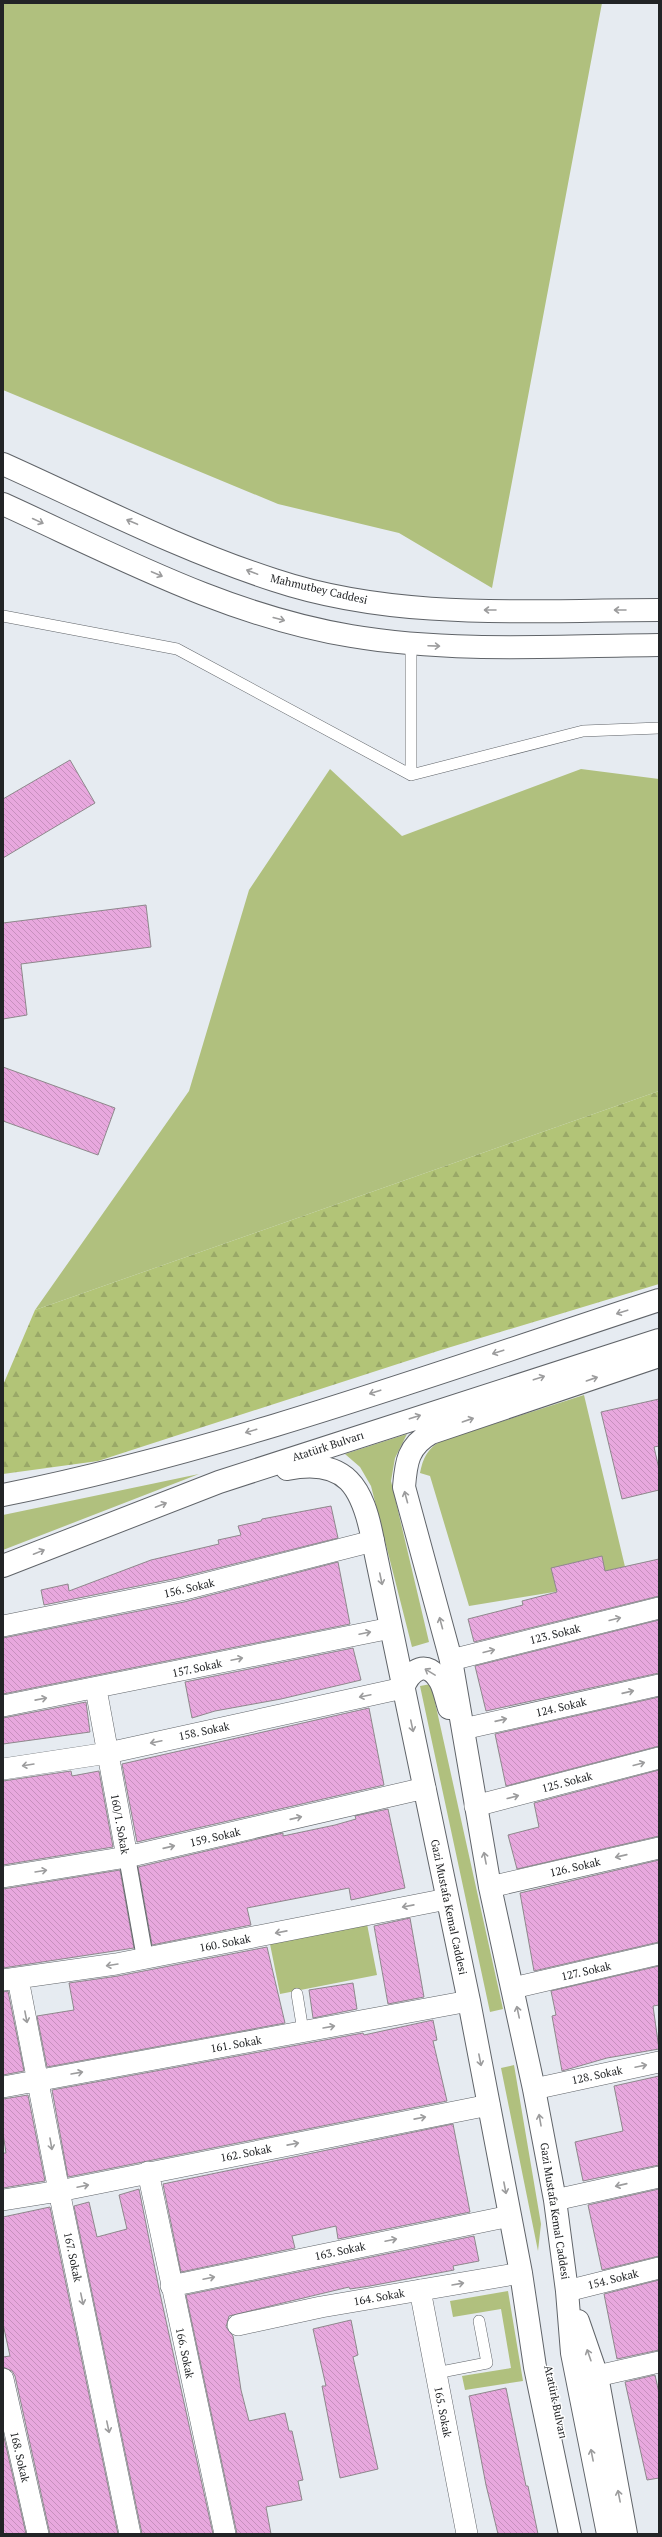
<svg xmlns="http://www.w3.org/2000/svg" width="662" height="2537" font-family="'PT Serif',serif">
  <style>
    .green { fill: #b0c07e }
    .forest { fill: url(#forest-firs) }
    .building { fill: url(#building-back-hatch); stroke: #8e888c }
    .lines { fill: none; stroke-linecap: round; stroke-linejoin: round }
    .service-casing { stroke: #606469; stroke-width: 12 }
    .pedestrian-casing { stroke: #606469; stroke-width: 18 }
    .minor-casing { stroke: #606469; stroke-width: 22 }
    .primary-casing { stroke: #606469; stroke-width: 24 }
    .trunk-casing { stroke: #606469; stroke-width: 24 }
    .service { stroke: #fff; stroke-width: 11 }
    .pedestrian { stroke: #fff; stroke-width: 16 }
    .minor { stroke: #fff; stroke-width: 21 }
    .primary { stroke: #fff; stroke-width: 22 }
    .trunk { stroke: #fff; stroke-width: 22 }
    .oneway { stroke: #9c9c9d }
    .labels { text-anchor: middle; stroke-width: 3; stroke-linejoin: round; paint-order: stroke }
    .street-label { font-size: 11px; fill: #222426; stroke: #fff }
  </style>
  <defs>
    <pattern id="forest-firs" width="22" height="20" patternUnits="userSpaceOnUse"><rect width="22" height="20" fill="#b2c477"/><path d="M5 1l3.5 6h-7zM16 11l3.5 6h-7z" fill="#99a867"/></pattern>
    <pattern id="building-back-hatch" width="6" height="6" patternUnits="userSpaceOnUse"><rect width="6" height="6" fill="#e8a8de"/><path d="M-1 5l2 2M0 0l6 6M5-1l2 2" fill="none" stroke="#c790be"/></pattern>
  </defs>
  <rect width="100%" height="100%" fill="#e6ebf1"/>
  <!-- green -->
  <path class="green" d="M3,3H602L492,588L399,533L278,504L3,390Z
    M330,769L402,836L581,769L659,779V1091L35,1310L189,1091L249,890Z
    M584,1395L627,1575L554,1592L469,1606L430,1476L420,1473C423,1458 427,1449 441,1441Z
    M407,1434L395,1458L391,1481L429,1642L412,1647L371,1486L360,1467L345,1454Z
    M199,1474L3,1550V1515Z
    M431,1684L503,2009L490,2012L420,1686Z
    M367,1924L377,1975L280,1994L270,1944Z
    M514,2065L541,2224L538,2251L501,2068Z
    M508,2291L523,2381L465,2390L462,2376L511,2368L501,2309L453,2317L450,2301Z"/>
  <!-- forest -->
  <path class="forest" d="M659,1091V1284L441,1350L98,1461L3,1474V1385L35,1310Z"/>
  <!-- building -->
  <path class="building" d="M70,760L95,803L3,858V799Z
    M146,905L151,947L21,964L27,1015L3,1019V923Z
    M3,1067L115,1108L98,1155L3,1121Z
    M659,1399V1446L654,1447L659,1469V1490L622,1499L601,1412Z
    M331,1506L338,1538L178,1578L44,1605L41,1590L68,1584L69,1591L151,1560L219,1544L218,1540L241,1535L238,1526L261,1521L262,1519Z
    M602,1556L605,1571L659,1559V1596L474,1642L468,1619L523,1605L522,1601L557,1592L551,1568Z
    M338,1562L350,1624L3,1694V1638L184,1602Z
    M659,1620V1673L486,1711L475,1666Z
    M353,1648L361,1680L281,1699L215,1711L192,1718L185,1682Z
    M659,1697V1746L506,1786L495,1734Z
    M86,1702L90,1732L3,1744V1718Z
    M369,1708L384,1785L137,1842L122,1764Z
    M659,1770V1836L517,1869L508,1835L539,1827L534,1803Z
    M71,1771L72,1776L99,1771L113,1847L3,1865V1781Z
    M388,1809L405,1888L351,1900L349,1888L247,1908L251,1925L152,1945L138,1867L283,1833V1836L335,1825L356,1819L355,1816Z
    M659,1860V1942L534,1971L520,1893Z
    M120,1870L134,1948L3,1968V1889Z
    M410,1918L424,1997L388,2004L374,1926Z
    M267,1947L285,2023L47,2067L37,2016L74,2010L69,1983L118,1976Z
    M659,1966V2005L653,2006L659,2049L607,2058L562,2071L552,2016L556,2015L551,1991Z
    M353,1983L357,2009L313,2018L309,1990Z
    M8,1991L24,2071L3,2075V1992Z
    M433,2020L437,2040L433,2041L447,2101L68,2177L52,2090L363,2033L364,2035Z
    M659,2076V2165L583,2181L575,2142L623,2131L614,2086Z
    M28,2095L45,2181L3,2188V2153H6L3,2133V2099Z
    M453,2124L470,2212L338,2239L336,2226L292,2236L295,2248L181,2272L163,2184Z
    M139,2189L159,2289L213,2534H142L74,2206L89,2202L97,2237L127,2229L119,2195Z
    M659,2189V2256L602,2270L588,2205Z
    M50,2207L118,2534H50L15,2376L12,2371L3,2367V2357L10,2356L3,2324V2217Z
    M474,2236L479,2261L453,2266L454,2270L370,2286L350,2289L349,2287L229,2316L226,2327L233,2336L241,2390L249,2421L285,2413L289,2431H292L303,2480L298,2481L302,2500L266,2507L271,2534H237L186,2295Z
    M659,2280V2350L617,2359L604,2294Z
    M351,2320L358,2355L353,2357L378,2469L340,2478L322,2386H326L313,2329Z
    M655,2375L659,2393V2478L647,2480L625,2382Z
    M506,2388L526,2486H528L538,2534H498L486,2485L469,2396Z
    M3,2433L26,2534H3Z"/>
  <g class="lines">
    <!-- service casing -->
    <g class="service-casing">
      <path id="service" d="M3,616L177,649L411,775V644
        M411,775L583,731L659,728
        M297,1994L303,2031
        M436,2373L487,2363L479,2321"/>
    </g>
    <!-- pedestrian casing -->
    <g class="pedestrian-casing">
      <path id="pedestrian" d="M127,1857L145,1958"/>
    </g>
    <!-- minor casing -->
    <g class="minor-casing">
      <path id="minor" d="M3,1626L181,1590L373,1541
        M451,1660L659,1608
        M96,1689L127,1857
        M3,1706L391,1628
        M463,1729L659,1685
        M3,1769L108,1753L403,1688
        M475,1806L659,1758
        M3,1877L127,1857L425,1788
        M490,1887L659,1848
        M18,1979L59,2191L130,2534
        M3,1980L116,1964L447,1899
        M513,1988L659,1954
        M3,2087L469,2001
        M534,2089L659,2062
        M148,2172L225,2534
        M3,2200L59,2191L489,2105
        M555,2200L659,2177
        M171,2286L510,2216
        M420,2290L467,2534
        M567,2291L659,2268
        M238,2325L321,2307L521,2273
        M597,2376L659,2362
        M3,2379L38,2534"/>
    </g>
    <!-- primary casing -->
    <g class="primary-casing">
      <path id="primary" d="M373,1541L469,2001L521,2273L535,2367L570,2534
        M451,1660L490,1887L534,2089L555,2200L567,2291L572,2353L608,2534
        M403,1688C411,1669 427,1659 440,1681C444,1688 446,1699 449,1708
        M578,2321L597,2376L626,2534"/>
    </g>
    <!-- trunk casing -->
    <g class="trunk-casing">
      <path id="trunk" d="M3,464C92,504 181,550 274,580C397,621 531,610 659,610
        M3,504C115,555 228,616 351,636C453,653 556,646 659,645
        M287,1469C347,1457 363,1488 373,1541
        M3,1495C226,1450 443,1371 659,1300
        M3,1566L219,1482L659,1340
        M451,1660L404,1487C406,1462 408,1446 431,1433L659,1356"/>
    </g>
    <!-- service -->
    <use href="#service" class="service"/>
    <!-- pedestrian -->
    <use href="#pedestrian" class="pedestrian"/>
    <!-- minor -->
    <use href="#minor" class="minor"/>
    <!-- primary -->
    <use href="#primary" class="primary"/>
    <!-- trunk -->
    <use href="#trunk" class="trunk"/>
  </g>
  <!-- one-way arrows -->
  <defs><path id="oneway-shaft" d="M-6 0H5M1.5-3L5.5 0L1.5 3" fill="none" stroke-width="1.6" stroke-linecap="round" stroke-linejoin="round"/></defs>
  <g class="oneway">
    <use href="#oneway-shaft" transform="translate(38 521) rotate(25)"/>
    <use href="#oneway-shaft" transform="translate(132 522) rotate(-157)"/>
    <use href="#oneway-shaft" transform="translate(252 572) rotate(-159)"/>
    <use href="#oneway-shaft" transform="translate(157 574) rotate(23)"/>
    <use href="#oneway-shaft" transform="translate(490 610) rotate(-180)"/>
    <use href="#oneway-shaft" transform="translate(620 610) rotate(180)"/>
    <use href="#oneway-shaft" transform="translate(279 619) rotate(15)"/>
    <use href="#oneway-shaft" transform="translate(434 646) rotate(2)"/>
    <use href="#oneway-shaft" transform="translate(622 1312) rotate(162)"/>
    <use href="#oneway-shaft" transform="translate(498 1352) rotate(162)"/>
    <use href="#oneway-shaft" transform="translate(539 1378) rotate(-18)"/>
    <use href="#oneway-shaft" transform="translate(592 1379) rotate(-19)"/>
    <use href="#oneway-shaft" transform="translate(375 1392) rotate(162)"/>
    <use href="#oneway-shaft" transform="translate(415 1417) rotate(-18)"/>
    <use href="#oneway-shaft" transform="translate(468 1420) rotate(-19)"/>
    <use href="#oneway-shaft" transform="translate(251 1431) rotate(163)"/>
    <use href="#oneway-shaft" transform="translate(406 1497) rotate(-105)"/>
    <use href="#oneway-shaft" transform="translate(161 1505) rotate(-21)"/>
    <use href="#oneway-shaft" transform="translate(39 1552) rotate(-22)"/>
    <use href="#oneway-shaft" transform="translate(381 1579) rotate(78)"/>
    <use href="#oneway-shaft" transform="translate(615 1619) rotate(-14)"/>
    <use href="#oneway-shaft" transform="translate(441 1623) rotate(-105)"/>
    <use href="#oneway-shaft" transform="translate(365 1633) rotate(-12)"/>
    <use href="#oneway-shaft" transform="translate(489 1651) rotate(-14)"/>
    <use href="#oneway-shaft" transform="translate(237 1659) rotate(-12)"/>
    <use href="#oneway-shaft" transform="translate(430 1672) rotate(-149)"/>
    <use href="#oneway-shaft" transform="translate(628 1692) rotate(-13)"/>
    <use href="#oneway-shaft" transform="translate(365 1696) rotate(168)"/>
    <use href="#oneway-shaft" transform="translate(41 1699) rotate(-11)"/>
    <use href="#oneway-shaft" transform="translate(501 1720) rotate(-13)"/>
    <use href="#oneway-shaft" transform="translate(412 1726) rotate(78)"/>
    <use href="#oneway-shaft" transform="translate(156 1742) rotate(168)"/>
    <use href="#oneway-shaft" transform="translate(639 1764) rotate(-15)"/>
    <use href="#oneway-shaft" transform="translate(28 1765) rotate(171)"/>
    <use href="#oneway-shaft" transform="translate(513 1797) rotate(-15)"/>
    <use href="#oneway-shaft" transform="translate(296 1818) rotate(-13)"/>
    <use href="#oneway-shaft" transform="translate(169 1847) rotate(-13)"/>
    <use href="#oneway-shaft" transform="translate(621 1856) rotate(167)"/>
    <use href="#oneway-shaft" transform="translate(485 1858) rotate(-101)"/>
    <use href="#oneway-shaft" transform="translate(41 1871) rotate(-9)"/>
    <use href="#oneway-shaft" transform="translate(408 1906) rotate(169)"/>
    <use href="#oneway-shaft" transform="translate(281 1932) rotate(169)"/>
    <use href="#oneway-shaft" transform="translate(112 1965) rotate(171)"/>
    <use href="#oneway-shaft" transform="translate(518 2012) rotate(-102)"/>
    <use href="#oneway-shaft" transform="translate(26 2017) rotate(79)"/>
    <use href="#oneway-shaft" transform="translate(329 2027) rotate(-10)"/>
    <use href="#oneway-shaft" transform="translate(480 2060) rotate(79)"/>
    <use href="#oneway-shaft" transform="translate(641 2066) rotate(-12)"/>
    <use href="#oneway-shaft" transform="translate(77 2073) rotate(-10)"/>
    <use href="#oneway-shaft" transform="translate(420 2118) rotate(-11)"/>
    <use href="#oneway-shaft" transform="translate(540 2120) rotate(-100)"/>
    <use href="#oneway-shaft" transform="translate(51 2144) rotate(80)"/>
    <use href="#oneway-shaft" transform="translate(293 2144) rotate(-11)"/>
    <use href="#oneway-shaft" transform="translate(621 2185) rotate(167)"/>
    <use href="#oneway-shaft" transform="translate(83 2186) rotate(-12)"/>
    <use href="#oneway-shaft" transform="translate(505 2188) rotate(79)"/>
    <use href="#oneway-shaft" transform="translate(391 2240) rotate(-12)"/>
    <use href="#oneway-shaft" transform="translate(209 2278) rotate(-12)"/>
    <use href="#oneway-shaft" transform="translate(458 2284) rotate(-10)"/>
    <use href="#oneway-shaft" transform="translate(82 2299) rotate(78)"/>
    <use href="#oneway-shaft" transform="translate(589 2355) rotate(-109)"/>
    <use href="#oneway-shaft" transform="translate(108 2427) rotate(78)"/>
    <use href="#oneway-shaft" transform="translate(592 2455) rotate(-101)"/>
    <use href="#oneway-shaft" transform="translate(619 2496) rotate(-101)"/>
  </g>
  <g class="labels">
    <!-- street labels -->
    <g class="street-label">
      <text transform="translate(319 589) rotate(13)" y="4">Mahmutbey Caddesi</text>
      <text transform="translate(328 1446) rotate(-18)" y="4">Atatürk Bulvarı</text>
      <text transform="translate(189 1588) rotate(-13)" y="4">156. Sokak</text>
      <text transform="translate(555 1634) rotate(-14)" y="4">123. Sokak</text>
      <text transform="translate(197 1668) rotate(-12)" y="4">157. Sokak</text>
      <text transform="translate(561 1707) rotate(-13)" y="4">124. Sokak</text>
      <text transform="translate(204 1731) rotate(-12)" y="4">158. Sokak</text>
      <text transform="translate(567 1782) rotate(-15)" y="4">125. Sokak</text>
      <text transform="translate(120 1824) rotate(80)" y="4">160/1. Sokak</text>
      <text transform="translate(215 1837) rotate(-13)" y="4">159. Sokak</text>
      <text transform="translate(575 1867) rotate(-13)" y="4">126. Sokak</text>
      <text transform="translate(449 1907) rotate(78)" y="4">Gazi Mustafa Kemal Caddesi</text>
      <text transform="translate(225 1943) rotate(-11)" y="4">160. Sokak</text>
      <text transform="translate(586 1971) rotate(-13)" y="4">127. Sokak</text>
      <text transform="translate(236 2044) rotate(-10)" y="4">161. Sokak</text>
      <text transform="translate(597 2075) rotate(-12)" y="4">128. Sokak</text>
      <text transform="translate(246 2153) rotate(-11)" y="4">162. Sokak</text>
      <text transform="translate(555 2211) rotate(81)" y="4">Gazi Mustafa Kemal Caddesi</text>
      <text transform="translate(340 2251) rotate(-12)" y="4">163. Sokak</text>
      <text transform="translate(73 2257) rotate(78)" y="4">167. Sokak</text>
      <text transform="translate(613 2279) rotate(-14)" y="4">154. Sokak</text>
      <text transform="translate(379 2297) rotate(-10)" y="4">164. Sokak</text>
      <text transform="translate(185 2353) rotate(78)" y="4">166. Sokak</text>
      <text transform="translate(556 2402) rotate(78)" y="4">Atatürk Bulvarı</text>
      <text transform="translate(443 2412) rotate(79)" y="4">165. Sokak</text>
      <text transform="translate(20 2457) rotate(77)" y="4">168. Sokak</text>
    </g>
  </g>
  <!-- border -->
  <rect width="662" height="2537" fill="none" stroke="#222426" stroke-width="8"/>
</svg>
